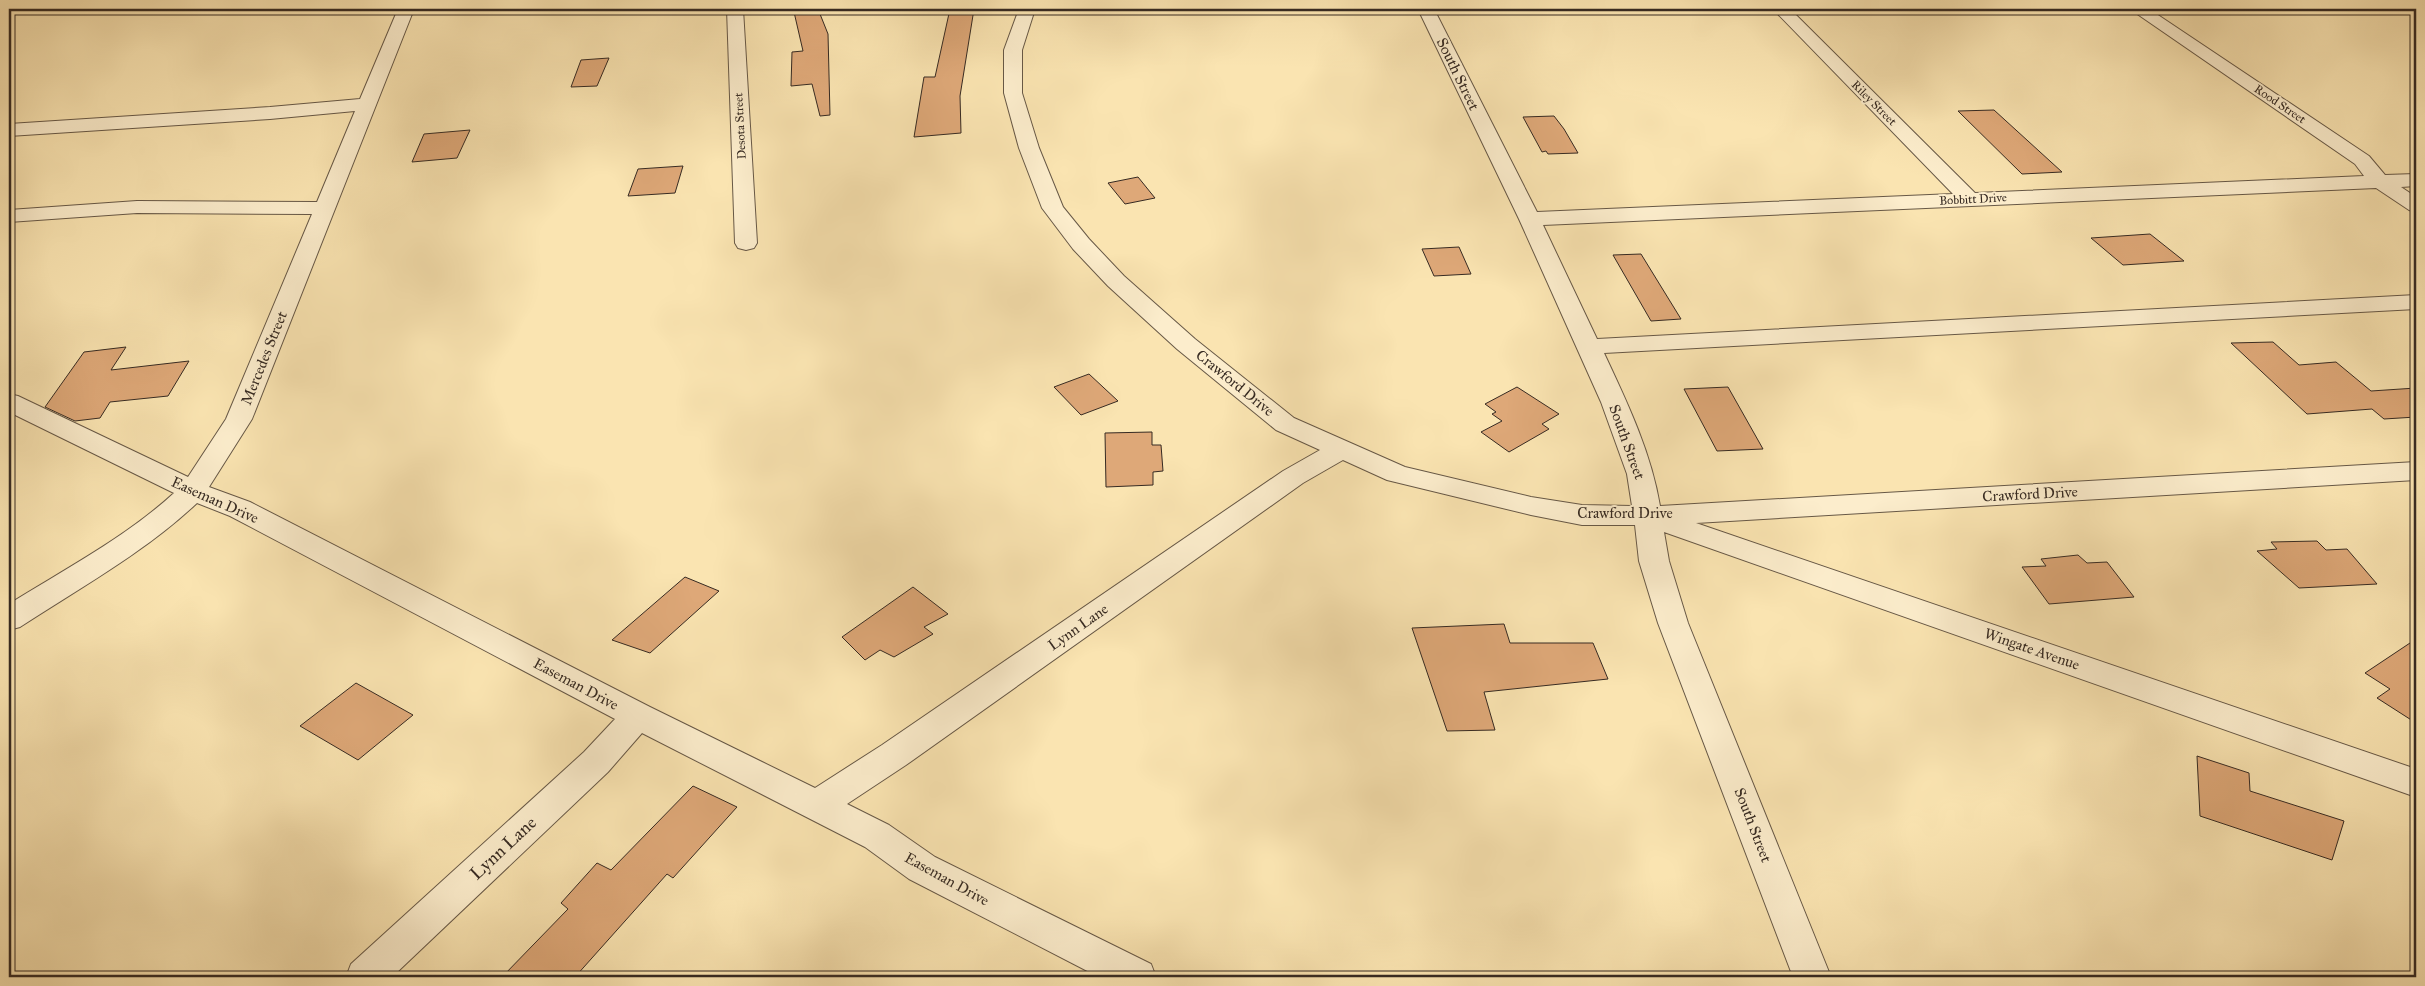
<svg xmlns="http://www.w3.org/2000/svg" width="2425" height="986" font-family="'IM FELL Great Primer',serif">
  <style>
    .building { fill: #dea878; stroke: #362a22 }
    .lines { fill: none; stroke-linecap: round; stroke-linejoin: round }
    .minor-casing { stroke: #675846; stroke-width: 2 }
    .minor { fill: #fcedcc; fill-rule: evenodd }
    .labels { text-anchor: middle; stroke-width: 4; stroke-linejoin: round; paint-order: stroke }
    .far-street-label { font-size: 12px; fill: #362a22; stroke: #fcedcc }
    .street-label { font-size: 15px; fill: #362a22; stroke: #fcedcc }
    .near-street-label { font-size: 18px; fill: #362a22; stroke: #fcedcc }
  </style>
  <rect width="100%" height="100%" fill="#fae4b1"/>
  <filter id="stains"><feTurbulence type="fractalNoise" baseFrequency=".004" numOctaves="4"/><feColorMatrix values="0 0 0 0 .2 0 0 0 0 .09 0 0 0 0 .02 0 0 0 .5 -.17"/></filter>
  <radialGradient id="worn" r=".72"><stop offset=".6" stop-color="#630" stop-opacity="0"/><stop offset="1" stop-color="#630" stop-opacity=".3"/></radialGradient>
  <!-- building -->
  <path class="building" d="M818,9L828,34L830,115L820,116L812,84L791,86L792,52L803,51L794,12Z
    M950,9H974L960,96L961,133L914,137L924,77H935Z
    M609,58L597,86L571,87L581,60Z
    M1994,110L2062,172L2022,174L1958,111Z
    M1554,116L1564,129L1578,153L1548,154L1546,151L1542,152L1523,117Z
    M470,130L457,158L412,162L424,134Z
    M683,166L675,193L628,196L638,169Z
    M1138,177L1155,198L1125,204L1108,183Z
    M2150,234L2184,261L2123,265L2091,238Z
    M1459,247L1471,274L1434,276L1422,249Z
    M1641,254L1681,319L1651,321L1613,255Z
    M2273,342L2299,365L2336,362L2371,391L2416,388V417L2384,419L2372,409L2307,414L2231,343Z
    M126,347L111,370L189,361L168,396L110,402L100,418L75,421L45,407L84,352Z
    M1089,374L1118,401L1081,415L1054,387Z
    M1517,387L1559,414L1542,424L1549,429L1509,452L1481,432L1502,421L1492,414L1496,412L1485,404Z
    M1728,387L1763,449L1717,451L1684,389Z
    M1152,432V445H1161L1163,471L1153,472V485L1106,487L1105,433Z
    M2317,541L2326,550L2347,549L2377,584L2299,588L2257,551L2277,549L2271,542Z
    M2078,555L2087,563L2107,562L2134,597L2049,604L2022,567L2046,566L2041,559Z
    M685,577L719,591L650,653L612,640Z
    M913,587L948,614L924,627L933,634L894,657L880,650L865,660L842,637Z
    M1504,624L1510,643H1593L1608,679L1484,692L1495,730L1447,731L1412,628Z
    M2416,639V723L2377,698L2390,689L2365,673Z
    M356,683L413,715L358,760L300,726Z
    M2197,756L2249,773L2250,791L2344,821L2332,860L2200,816Z
    M693,786L737,807L673,878L667,874L575,977H502L568,909L561,903L597,863L611,870Z"/>
  <g class="lines">
    <!-- minor casing -->
    <g class="minor-casing">
      <path id="minor" d="M398,9H414L252,419L209,487L250,502L650,707L815,788L882,745L1283,471L1320,450L1276,430L1177,349L1108,286L1073,249L1042,208L1019,148L1004,93V50L1019,9H1035L1022,50V93L1039,148L1063,207L1089,239L1124,276L1195,339L1294,418L1405,467L1531,497L1582,505L1632,506L1627,474L1601,402L1519,219L1418,9H1434L1537,212L1953,194L1773,9H1790L1975,193L2364,176L2355,164L2130,9H2149L2369,156L2385,175L2416,174V186L2401,187L2416,197V212L2409,210L2376,188L1543,225L1597,339L2416,295V309L1604,353C1627,402 1651,452 1660,506L2416,462V480L1696,523L2416,769V797L1664,532L1669,561L1688,623L1831,977H1793L1658,623L1639,561L1635,525H1582L1531,515L1387,480L1343,460L1303,483L906,765L847,804L889,825L935,857L1151,964L1156,977H1099L909,879L865,847L642,733L608,772L392,977H346L351,964L584,752L615,719L230,516L197,503C145,552 80,588 20,627L9,630V604C65,569 125,538 174,493L9,412V394L18,396L188,477L226,419L312,214L137,213L9,222V210L137,201L317,202L355,111L270,119L9,136V124L270,107L360,99Z
        M727,9H743L757,243L754,248L746,250L738,248L735,243Z"/>
    </g>
    <!-- minor -->
    <use href="#minor" class="minor"/>
  </g>
  <g class="labels">
    <!-- far-street labels -->
    <g class="far-street-label">
      <text transform="translate(1874 103) rotate(45)" y="4">Riley Street</text>
      <text transform="translate(2280 104) rotate(34)" y="4">Rood Street</text>
      <text transform="translate(740 126) rotate(-93)" y="4">Desota Street</text>
      <text transform="translate(1973 199) rotate(-3)" y="4">Bobbitt Drive</text>
    </g>
    <!-- street labels -->
    <g class="street-label">
      <text transform="translate(1458 74) rotate(64)" y="5">South Street</text>
      <text transform="translate(264 358) rotate(-68)" y="5">Mercedes Street</text>
      <text transform="translate(1235 383) rotate(39)" y="5">Crawford Drive</text>
      <text transform="translate(1627 442) rotate(70)" y="5">South Street</text>
      <text transform="translate(2030 494) rotate(-3)" y="5">Crawford Drive</text>
      <text transform="translate(215 500) rotate(24)" y="5">Easeman Drive</text>
      <text x="1625" y="518">Crawford Drive</text>
      <text transform="translate(1078 627) rotate(-35)" y="5">Lynn Lane</text>
      <text transform="translate(2032 649) rotate(19)" y="5">Wingate Avenue</text>
      <text transform="translate(576 684) rotate(28)" y="5">Easeman Drive</text>
      <text transform="translate(1753 825) rotate(69)" y="5">South Street</text>
      <text transform="translate(947 879) rotate(29)" y="5">Easeman Drive</text>
    </g>
    <!-- near-street labels -->
    <g class="near-street-label">
      <text transform="translate(503 848) rotate(-43)" y="6">Lynn Lane</text>
    </g>
  </g>
  <!-- margin -->
  <rect width="2425" height="986" fill="none" stroke="#fae4b1" stroke-width="30"/>
  <rect x="10" y="10" width="2405" height="966" fill="none" stroke="#362a22" stroke-width="2.5"/>
  <rect x="15" y="15" width="2395" height="956" fill="none" stroke="#362a22"/>
  <rect width="100%" height="100%" filter="url(#stains)"/>
  <rect width="100%" height="100%" fill="url(#worn)"/>
</svg>
